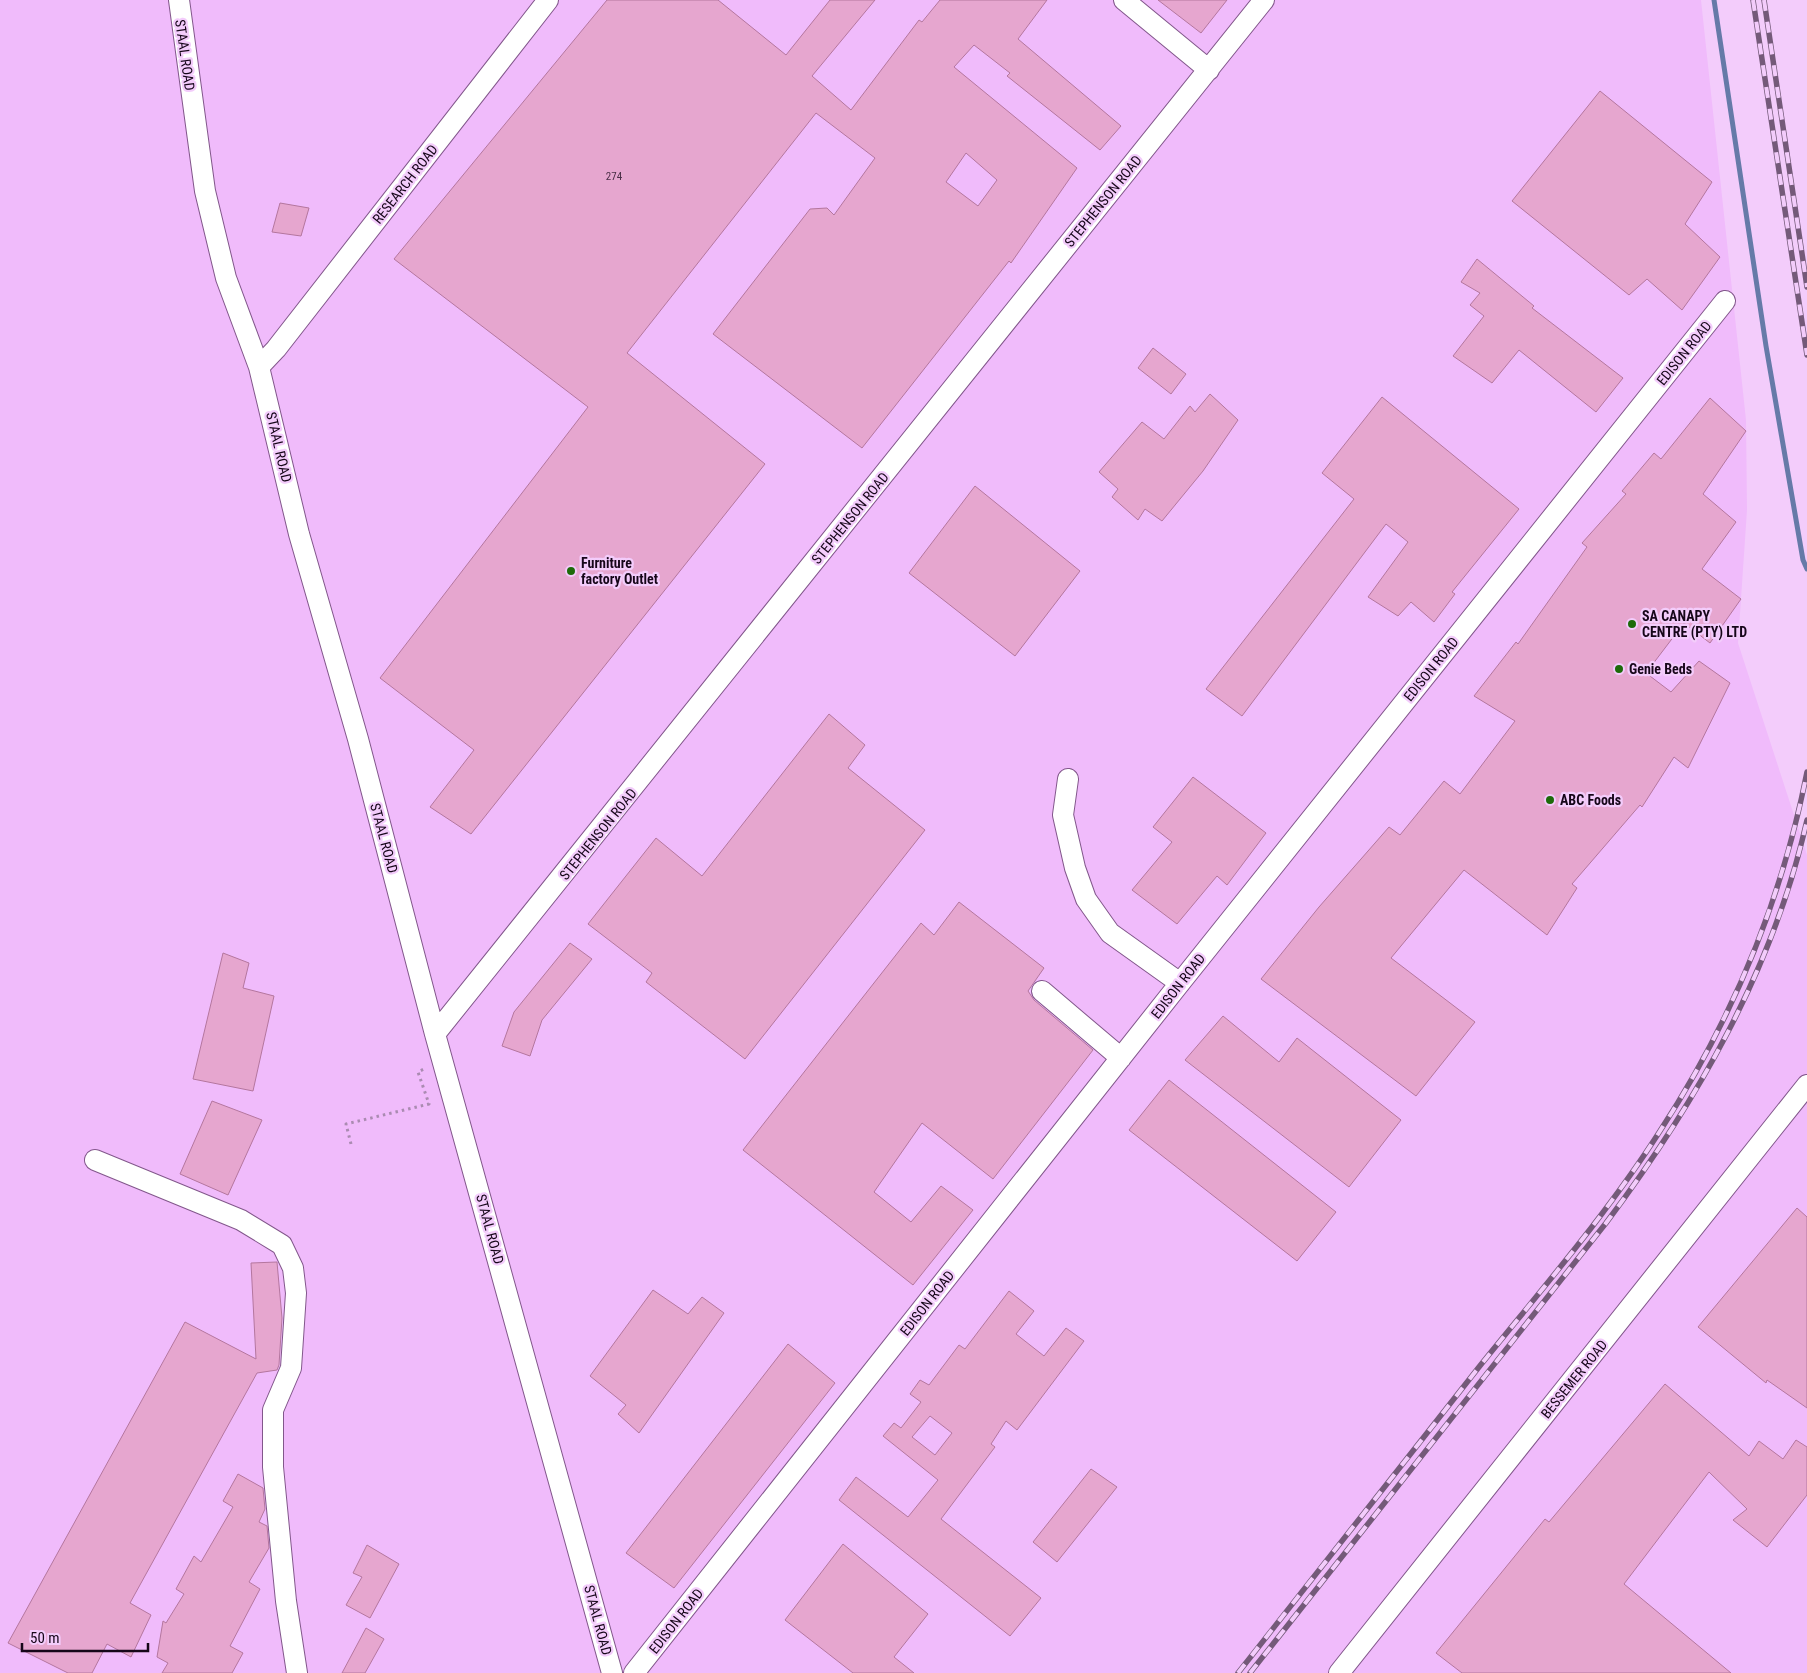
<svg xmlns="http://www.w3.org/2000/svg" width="1807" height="1673" font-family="'Roboto Condensed',sans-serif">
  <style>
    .built { fill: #f0bbfb }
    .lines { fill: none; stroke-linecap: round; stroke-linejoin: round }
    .stream { stroke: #667aa8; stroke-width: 5 }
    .building { fill: #e6a6cf; stroke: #b4769e; fill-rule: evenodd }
    .minor-casing { stroke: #82578b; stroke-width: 22 }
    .path { stroke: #aa8bb1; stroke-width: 3; stroke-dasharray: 2.5 4; stroke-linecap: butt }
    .minor { stroke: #fff; stroke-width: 20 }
    .rail-casing { stroke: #745a79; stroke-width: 5.5 }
    .rail { stroke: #f3ccfb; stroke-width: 4; stroke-dasharray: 11; stroke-linecap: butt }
    .poi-dot { fill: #1d6a09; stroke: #f3ccfb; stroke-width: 2 }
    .labels { text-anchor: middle; stroke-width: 4.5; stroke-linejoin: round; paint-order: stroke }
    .number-label { font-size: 11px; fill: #4a2e46 }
    .street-label { font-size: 14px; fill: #160619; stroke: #f3ccfb }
    .poi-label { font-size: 14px; font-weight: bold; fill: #160619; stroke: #f3ccfb; text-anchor: start }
  </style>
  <rect width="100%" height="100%" fill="#f3ccfb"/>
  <!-- built -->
  <path class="built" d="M0,0H1701L1746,420L1747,510L1738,643L1807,855V1673H0Z"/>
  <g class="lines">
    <!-- stream -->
    <path class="stream" d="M1714,0L1766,346L1803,560L1807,569"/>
  </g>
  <!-- building -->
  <path class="building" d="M607,0H718L786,55L830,0H875L812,76L851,110L919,20L922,22L940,0H1047L1018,39L1121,126L1100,150L1007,76L1010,73L974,45L954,67L1077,168L1011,263L1009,261L862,448L713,334L810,209L827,208L834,215L875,158L816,113L627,353L765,464L471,834L430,807L474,750L380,678L588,407L394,259ZM966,153L997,180L978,206L946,182Z
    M1158,0H1227L1201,33Z
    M1600,91L1712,182L1685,224L1720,257L1682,310L1647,279L1629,295L1512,201Z
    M280,203L309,208L301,236L272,232Z
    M1477,259L1534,306L1532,308L1623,378L1596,412L1519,350L1492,383L1453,356L1484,316L1470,305L1480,293L1461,282Z
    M1153,348L1186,374L1171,394L1138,368Z
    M1210,394L1238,420L1203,471L1162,521L1145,509L1138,520L1112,497L1118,489L1099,472L1142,422L1164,439L1190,406L1195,412Z
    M1382,397L1519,509L1452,592L1455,594L1434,622L1411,602L1398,616L1368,597L1408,542L1386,524L1242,716L1206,689L1354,499L1322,473Z
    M1710,398L1746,431L1703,494L1736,522L1702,569L1741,599L1710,643L1684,623L1646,673L1671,692L1699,661L1730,683L1688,768L1674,757L1642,807L1640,805L1572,884L1577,888L1547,935L1464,870L1391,958L1475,1022L1416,1096L1261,979L1319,907L1389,827L1400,835L1444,781L1460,794L1515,721L1474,696L1516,642L1518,644L1587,547L1582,543L1626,494L1622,491L1654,453L1661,459Z
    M975,486L1080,571L1015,656L909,573Z
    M829,714L865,745L848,768L925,830L745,1059L646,982L652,973L588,924L656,838L702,876Z
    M1193,777L1266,833L1227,885L1217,876L1177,924L1132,890L1172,842L1153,827Z
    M959,902L1044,968L1028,991L1034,1000L1093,1050L993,1179L922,1123L874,1192L911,1222L941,1186L973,1210L913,1285L743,1150L921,923L934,935Z
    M570,943L592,959L542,1020L530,1056L502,1046L514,1012Z
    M223,953L249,963L243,988L274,996L253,1091L193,1079Z
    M1223,1016L1279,1062L1297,1038L1401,1120L1349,1187L1185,1060Z
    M1169,1080L1336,1212L1297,1261L1129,1130Z
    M212,1101L262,1120L228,1195L180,1174Z
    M1797,1208L1807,1217V1408L1767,1380L1766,1383L1698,1327Z
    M277,1262L282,1318L279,1365L277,1370L257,1373L130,1603L151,1615L131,1657L107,1644L92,1673H68L8,1643L185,1322L256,1359L251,1263Z
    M653,1290L688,1314L702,1297L724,1313L639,1433L618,1414L626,1405L590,1376Z
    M1009,1291L1034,1311L1016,1334L1044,1356L1066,1328L1084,1341L1017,1430L1006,1421L991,1444L995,1447L941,1519L1041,1598L1010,1636L839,1500L856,1477L908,1517L938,1480L883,1436L894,1423L901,1428L921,1402L910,1394L920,1380L929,1385L959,1345L965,1349ZM930,1416L952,1433L935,1455L912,1437Z
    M788,1344L835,1383L674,1588L626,1553Z
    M1665,1384L1749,1456L1759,1441L1783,1459L1796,1440L1807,1447V1495L1767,1547L1733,1520L1747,1509L1709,1472L1624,1584L1731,1673H1462L1436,1653L1545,1519L1549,1522Z
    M1091,1469L1117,1487L1057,1562L1033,1542Z
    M238,1474L263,1488L265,1509L259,1522L267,1526L269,1548L249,1582L260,1589L230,1646L243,1653L232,1673H162L168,1663L157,1657L163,1621L166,1623L184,1594L176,1589L194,1556L201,1562L233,1507L223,1501Z
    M843,1544L928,1614L894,1657L914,1673H853L785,1620Z
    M367,1545L399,1564L370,1618L346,1605L362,1577L353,1573Z
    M366,1628L384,1639L365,1673H342Z"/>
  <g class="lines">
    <!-- minor casing -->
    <g class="minor-casing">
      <path id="minor" d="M179,0L205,191L226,278L259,367L299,534L358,739L435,1034L612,1673
        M1124,0L1209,70
        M259,367L276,349L548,0
        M1068,779L1063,815L1075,868L1086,899L1110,933L1180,983
        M1042,991L1121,1058
        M435,1034L1264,0
        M95,1160L241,1220L282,1245L293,1268L296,1293L291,1368L273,1410V1467L286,1601L297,1673
        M634,1673L1180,983L1725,301
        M1339,1673L1807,1085"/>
    </g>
    <!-- path -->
    <path class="path" d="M351,1144L346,1124L429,1104L418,1072L426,1068"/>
    <!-- minor -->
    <use href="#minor" class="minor"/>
    <!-- rail casing -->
    <g class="rail-casing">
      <path id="rail" d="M1753,0L1807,355
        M1764,0L1807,287
        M1238,1673C1318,1571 1399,1469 1479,1367C1541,1290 1607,1214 1660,1131C1731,1022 1782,900 1807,772
        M1250,1673L1606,1223C1696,1103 1774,968 1807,820"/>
    </g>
    <!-- rail -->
    <use href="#rail" class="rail"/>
  </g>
  <!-- markers -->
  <g class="poi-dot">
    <circle cx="571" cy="571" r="5"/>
    <circle cx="1632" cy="624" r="5"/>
    <circle cx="1619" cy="669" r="5"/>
    <circle cx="1550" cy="800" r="5"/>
  </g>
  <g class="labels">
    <!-- number labels -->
    <g class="number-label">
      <text x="614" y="180">274</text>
    </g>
    <!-- street labels -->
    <g class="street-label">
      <text transform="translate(185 55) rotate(82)" y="5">STAAL ROAD</text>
      <text transform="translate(405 184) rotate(-52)" y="5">RESEARCH ROAD</text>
      <text transform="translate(1103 201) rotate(-51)" y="5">STEPHENSON ROAD</text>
      <text transform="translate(1684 353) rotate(-51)" y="5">EDISON ROAD</text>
      <text transform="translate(279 447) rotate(77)" y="5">STAAL ROAD</text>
      <text transform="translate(850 518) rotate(-51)" y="5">STEPHENSON ROAD</text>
      <text transform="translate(1431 669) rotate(-51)" y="5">EDISON ROAD</text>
      <text transform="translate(598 834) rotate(-51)" y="5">STEPHENSON ROAD</text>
      <text transform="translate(384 838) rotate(75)" y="5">STAAL ROAD</text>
      <text transform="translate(1178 986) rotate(-52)" y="5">EDISON ROAD</text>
      <text transform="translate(490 1229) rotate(75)" y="5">STAAL ROAD</text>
      <text transform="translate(927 1303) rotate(-52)" y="5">EDISON ROAD</text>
      <text transform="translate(1574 1379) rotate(-51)" y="5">BESSEMER ROAD</text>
      <text transform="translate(598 1620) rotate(75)" y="5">STAAL ROAD</text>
      <text transform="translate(676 1621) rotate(-52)" y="5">EDISON ROAD</text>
    </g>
    <!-- poi labels -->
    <g class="poi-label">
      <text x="581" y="568">Furniture<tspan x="581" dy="16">factory Outlet</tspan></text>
      <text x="1642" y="621">SA CANAPY<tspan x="1642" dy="16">CENTRE (PTY) LTD</tspan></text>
      <text x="1629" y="674">Genie Beds</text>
      <text x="1560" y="805">ABC Foods</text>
    </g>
  </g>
  <!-- scale -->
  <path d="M22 1643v8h126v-8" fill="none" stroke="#160619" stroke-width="2.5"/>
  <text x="30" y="1643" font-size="15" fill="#160619" stroke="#f3ccfb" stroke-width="4" paint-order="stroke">50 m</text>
</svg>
